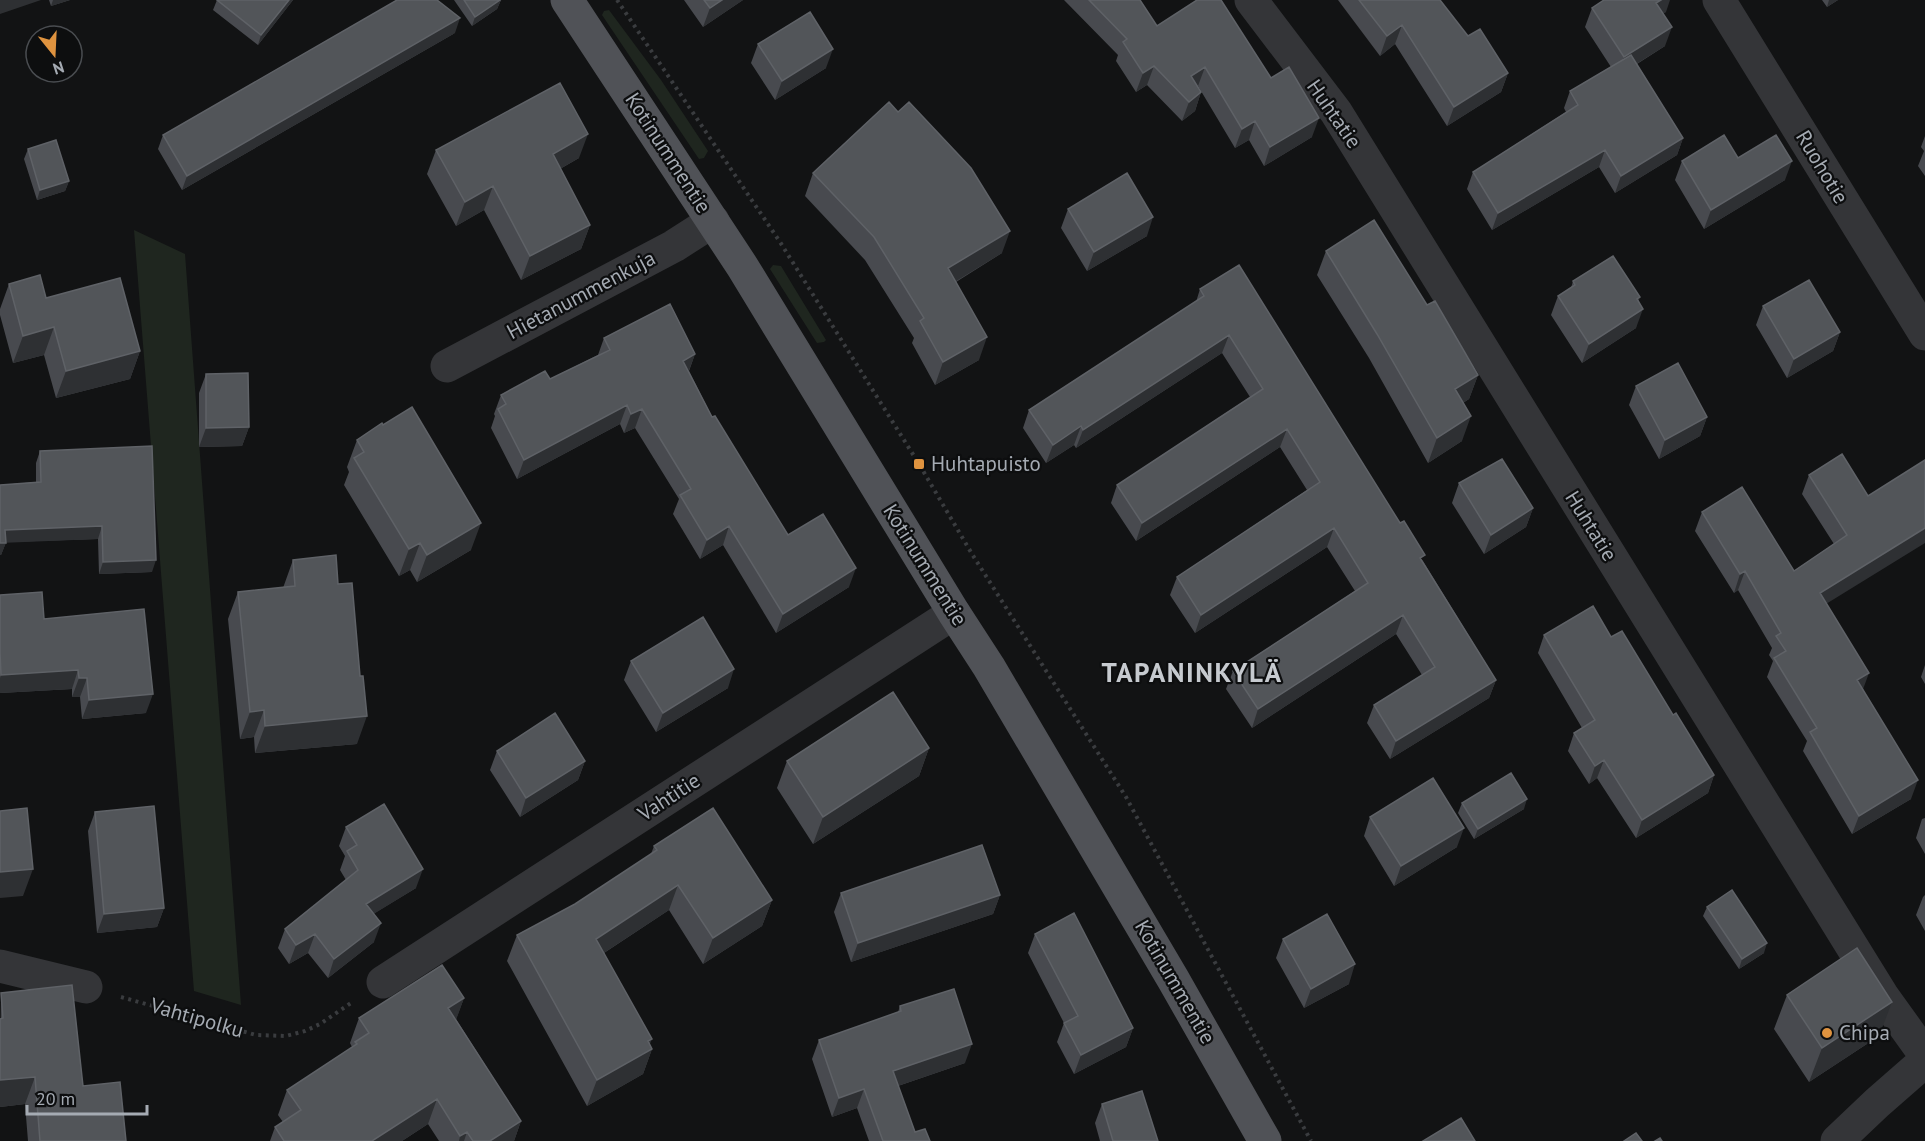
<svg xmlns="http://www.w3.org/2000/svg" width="1925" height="1141" font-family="'PT Sans',sans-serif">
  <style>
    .green { fill: #1f261f }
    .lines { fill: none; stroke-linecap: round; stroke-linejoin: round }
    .path { stroke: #3a3c3f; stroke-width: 4; stroke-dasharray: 3 4.5; stroke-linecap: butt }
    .minor { stroke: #343538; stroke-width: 33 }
    .major { stroke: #505257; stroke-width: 33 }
    .wall { fill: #484a4f }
    .shaded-wall { fill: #2e3033 }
    .building { fill: #525559; stroke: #5f6267; stroke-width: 1.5 }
    .poi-dot { fill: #df933f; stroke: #0d0e0f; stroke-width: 2 }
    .labels { text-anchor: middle; stroke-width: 4.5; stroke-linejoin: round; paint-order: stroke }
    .street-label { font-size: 21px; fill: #a5abb3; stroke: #0d0e0f }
    .poi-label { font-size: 21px; fill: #a5abb3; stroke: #0d0e0f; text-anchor: start }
    .district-label { font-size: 27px; font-weight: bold; letter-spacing: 1.5px; fill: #c6cacf; stroke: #0d0e0f }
  </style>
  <rect width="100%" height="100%" fill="#121314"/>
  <!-- green -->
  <path class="green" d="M609,10L661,80L708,151L704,158L699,159L602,15L604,11Z
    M134,230L185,254L241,1005L194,991Z
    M773,265L781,266L826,340L824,342L817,343L770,269Z"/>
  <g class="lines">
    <!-- path -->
    <path class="path" d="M617,0L780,242L919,464L972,554L1126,797L1311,1141
      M121,997L256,1035L286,1036L305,1031L320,1024L354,1001"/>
    <!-- minor -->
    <path class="minor" d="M1251,0L1336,112L1882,995L1925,1055
      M1719,0L1925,334
      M447,366L674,246L713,221
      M0,966L86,987
      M383,982L954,613
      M1837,1141L1877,1103L1925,1061"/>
    <!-- major -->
    <path class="major" d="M567,0L742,266L954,613L989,667L1173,979L1265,1141"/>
  </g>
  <!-- wall -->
  <path class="wall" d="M49,0H70L51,6Z
    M217,0H293L258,45L213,10Z
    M454,0H501L497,9L472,26Z
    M684,0H743L703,27Z
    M1064,0H1140L1157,26L1271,78L1312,137L1264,166L1249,140L1235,148L1198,86H1197L1201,92L1195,111L1182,121L1147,85L1136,92L1116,61L1118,55Z
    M1338,0H1440L1468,36L1508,73L1501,92L1447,126L1395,44L1380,56Z
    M1822,0H1838L1827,7Z
    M1592,8L1666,12L1663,13L1665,46L1637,64L1683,138L1677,155L1615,193L1599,167L1492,230L1467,189L1473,172L1566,112L1564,108L1570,91L1611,67L1585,27Z
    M455,33L182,190L158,149L163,135Z
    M758,44L826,68L775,100L751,63Z
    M1925,136V176L1918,166L1924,151L1921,147Z
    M28,149L69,181L65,191L37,200L24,159Z
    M436,150L579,158L560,169L590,225L581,249L521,280L484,210L456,226L427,174Z
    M1738,158L1785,180L1704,229L1675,180L1682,161Z
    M813,173L1002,253L956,282L979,360L935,385L912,343L914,338L865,260L805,196Z
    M1068,209L1147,236L1087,271L1061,228Z
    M1326,251L1427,305L1478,375L1469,399L1463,403L1462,441L1428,463L1369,358L1317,275Z
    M1573,281L1639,302L1636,328L1582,363L1551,315L1558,296L1571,288Z
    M9,284L46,298L140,351L130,379L56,398L44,355L13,363L0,315V309Z
    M1200,289L1423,561L1496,680L1489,698L1390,759L1367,723L1374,705L1422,675L1396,634L1252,728L1226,689L1233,671L1355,591L1327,547L1195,633L1170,595L1177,577L1307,490L1280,447L1136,541L1111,503L1117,485L1250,397L1222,353L1076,448L1074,445L1046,463L1023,428L1029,410L1196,302Z
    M1763,306L1840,332L1833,351L1787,378L1756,325Z
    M604,338L695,354L689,371L712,417L788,535L849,587L776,633L723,545L700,559L673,514L679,499L635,428L624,433L620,424L517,479L491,428L495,416L494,414L501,395L550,379L598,355Z
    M206,374L249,427L242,446L199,447V393Z
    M1636,386L1707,417L1700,436L1659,459L1629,405Z
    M357,440L471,550L417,582L410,570L399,576L344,485L349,472L347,467Z
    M40,451L152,572L99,574L98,539L6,542L1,555L0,485L36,482V463Z
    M1809,475L1868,496L1826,604L1911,799L1852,834L1803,751L1807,741L1767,677L1773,661L1769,655L1772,648L1738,590L1734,593L1695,531L1702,512L1794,571L1834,544L1802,494Z
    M1459,483L1533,508L1526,527L1484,554L1452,503Z
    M293,560L338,584L360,676L357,744L255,753L254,737L240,739L228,619L238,592L283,588Z
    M0,595L44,619L146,713L82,719L80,697H72V689L0,693Z
    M1544,635L1611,637L1673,715L1714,775L1708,793L1636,838L1597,778L1589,784L1568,751L1574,733L1582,728L1538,653Z
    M631,661L728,688L656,732L624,680Z
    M1925,665V684L1921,677Z
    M929,748L919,776L813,844L777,788L787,761Z
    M497,751L585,761L578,780L520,817L490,770Z
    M1462,803L1524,809L1474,839L1458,813Z
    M95,812L164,908L157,927L97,933L88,831Z
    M1370,817L1457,847L1394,886L1364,836Z
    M1925,818V854L1916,838L1922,819Z
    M346,827L416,888L373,914L374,942L328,978L308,953L289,964L278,948L285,929L346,880L340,870L345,856L339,846Z
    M654,846L772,900L762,926L703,964L669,910L604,953L652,1049L643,1074L587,1106L507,961L517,935L575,904L651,854Z
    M841,893L1000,895L993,914L851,962L834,912Z
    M1925,895V931L1916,915L1923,897Z
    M1707,907L1764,953L1739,969L1703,916Z
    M1035,934L1133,1028L1126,1047L1074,1074L1057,1042L1064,1023L1028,953Z
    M1283,939L1349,984L1304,1008L1276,958Z
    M1,993L83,1086L126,1141H28L25,1104L0,1107Z
    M1787,995L1879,1036L1809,1082L1774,1029Z
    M464,998L456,1019L521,1121L514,1141H439L428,1124L402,1141H270L275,1127L283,1122L278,1115L287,1090L352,1047L350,1043L359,1018Z
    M900,1006L965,1063L898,1086L915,1132L930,1141H869L857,1108L832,1117L812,1059L819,1040L898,1012Z
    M1102,1104L1158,1141H1100L1095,1123Z"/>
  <!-- shaded-wall -->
  <path class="shaded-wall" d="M0,0H41L0,14Z
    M53,0H70L51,6Z
    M289,0H293L258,45L261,35Z
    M500,0H501L497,9L472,26L475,17Z
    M722,0H743L703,27L710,8Z
    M1661,0H1670L1666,12L1649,22L1656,3Z
    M1829,0H1838L1827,7Z
    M460,18L455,33L182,190L187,176Z
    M1402,25L1395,44L1380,56L1387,36Z
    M1672,27L1665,46L1617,76L1624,57Z
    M833,49L826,68L775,100L782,81Z
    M1154,66L1147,85L1136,92L1143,73Z
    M1205,67L1198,86L1184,95L1191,76Z
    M1508,73L1501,92L1447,126L1454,107Z
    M1201,92L1195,111L1182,121L1189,102Z
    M1319,118L1312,137L1264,166L1270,147Z
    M1255,121L1249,140L1235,148L1242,129Z
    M588,134L579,158L544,178L553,154Z
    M1683,138L1677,155L1615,193L1621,176Z
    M1605,150L1599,167L1492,230L1498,213Z
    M1792,161L1785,180L1704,229L1711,210Z
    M69,181L65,191L37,200L40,190Z
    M493,186L484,210L456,226L465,202Z
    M1153,217L1147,236L1087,271L1094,252Z
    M590,225L581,249L521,280L530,256Z
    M1010,231L1002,253L940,291L948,268Z
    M1640,297L1634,315L1643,309L1636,328L1582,363L1589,344Z
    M54,327L44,355L13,363L23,336Z
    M1840,332L1833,351L1787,378L1794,359Z
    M1229,335L1222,353L1076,448L1083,430Z
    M987,337L979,360L935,385L943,362Z
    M140,351L130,379L56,398L66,371Z
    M695,354L688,373L683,361Z
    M1478,375L1469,399L1446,413L1455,389Z
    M627,405L620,424L517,479L524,460Z
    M642,409L635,428L624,433L631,414Z
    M1471,416L1462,441L1428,463L1437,438Z
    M1707,417L1700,436L1659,459L1665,440Z
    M1081,426L1074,445L1046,463L1053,445Z
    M249,427L242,446L199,447L206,428Z
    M1287,429L1280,447L1136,541L1142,523Z
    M1533,508L1526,527L1484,554L1491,535Z
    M481,523L471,550L417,582L427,555Z
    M102,526L98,539L0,543L5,530Z
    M729,526L723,545L700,559L707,540Z
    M1334,528L1327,547L1195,633L1201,615Z
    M1925,528V543L1813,612L1820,593Z
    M0,543H6L1,555H0Z
    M420,543L410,570L399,576L409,549Z
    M156,560L152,572L99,574L103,562Z
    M856,568L849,587L776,633L783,614Z
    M1745,571L1738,590L1734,593L1740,574Z
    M1403,615L1396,634L1252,728L1258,709Z
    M734,669L728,688L656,732L663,713Z
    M78,670L72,689L0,693V678L1,675Z
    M1869,673L1862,692L1857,680Z
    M79,678H87L80,697H72Z
    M1496,680L1489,698L1390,759L1396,741Z
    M153,694L146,713L82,719L89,700Z
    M264,710L254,737L240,739L250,712Z
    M367,716L357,744L255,753L265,726Z
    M929,748L919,776L813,844L823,817Z
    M1604,760L1597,778L1589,784L1595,766Z
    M585,761L578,780L520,817L526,798Z
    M1714,775L1708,793L1636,838L1642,820Z
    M1918,780L1911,799L1852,834L1859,816Z
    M1527,799L1524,809L1474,839L1478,829Z
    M1464,828L1457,847L1394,886L1401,866Z
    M33,869L23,896L0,898V872Z
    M423,869L416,888L359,923L366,904Z
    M678,885L669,910L587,964L596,939Z
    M1000,895L993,914L851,962L858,943Z
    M772,900L762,926L703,964L713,938Z
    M164,908L157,927L97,933L104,914Z
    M381,923L374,942L328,978L334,959Z
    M315,934L308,953L289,964L296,945Z
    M1767,943L1764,953L1739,969L1742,959Z
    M1355,964L1349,984L1304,1008L1311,989Z
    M464,998L455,1023L448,1008Z
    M1892,1002L1879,1036L1809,1082L1822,1048Z
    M1133,1028L1126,1047L1074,1074L1081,1055Z
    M652,1039L647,1051L652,1049L643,1074L587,1106L597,1080Z
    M972,1044L965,1063L886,1090L893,1071Z
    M35,1077L25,1104L0,1107V1080Z
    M864,1089L857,1108L832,1117L839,1098Z
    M437,1099L428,1124L402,1141H372Z
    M521,1121L514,1141H490Z
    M467,1132L464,1141H459L460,1136Z"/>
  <!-- building -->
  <path class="building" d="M217,0H289L261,35Z
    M397,0H437L460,18L187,176L163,135Z
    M464,0H500L475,17Z
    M704,0H722L710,8Z
    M1089,0H1140L1157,26L1197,0H1221L1271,78L1289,67L1319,118L1270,147L1255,121L1242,129L1205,67L1191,76L1201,92L1189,102L1154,66L1143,73L1123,42L1127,39Z
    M1359,0H1440L1468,36L1480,29L1508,73L1454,107L1402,25L1387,36Z
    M1604,0H1661L1656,3L1672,27L1624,57L1592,8Z
    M810,12L833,49L782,81L758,44Z
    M1631,55L1683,138L1621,176L1605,150L1498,213L1473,172L1578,105L1570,91Z
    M560,83L588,134L553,154L590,225L530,256L493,186L465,202L436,150Z
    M889,102L898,112L909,102L971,168L1010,231L948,268L987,337L943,362L920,321L924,318L874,237L813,173Z
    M1724,135L1738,158L1776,135L1792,161L1711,210L1682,161Z
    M56,140L69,181L40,190L28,149Z
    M1127,173L1153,217L1094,252L1068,209Z
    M1374,220L1427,305L1435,301L1478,375L1455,389L1471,416L1437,438L1377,334L1326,251Z
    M1613,256L1640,297L1637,299L1643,309L1589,344L1558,296L1575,285L1573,281Z
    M1239,265L1400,523L1404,521L1425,555L1420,558L1496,680L1396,741L1374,705L1435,667L1403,615L1258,709L1233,671L1368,583L1334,528L1201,615L1177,577L1320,482L1287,429L1142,523L1117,485L1263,389L1229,335L1083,430L1081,426L1053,445L1029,410L1204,296L1200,289Z
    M40,275L46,298L120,278L140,351L66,371L54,327L23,336L9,284Z
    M1809,280L1840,332L1794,359L1763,306Z
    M670,304L695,354L683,361L712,417L715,416L788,535L823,514L856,568L783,614L729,526L707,540L680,495L691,489L642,409L631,414L627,405L524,460L498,409L506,404L501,395L545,371L550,379L610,350L604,338Z
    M1678,363L1707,417L1665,440L1636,386Z
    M248,373L249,427L206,428V374Z
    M412,407L481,523L427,555L420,543L409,549L354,458L364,452L357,440L382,423L383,425Z
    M152,446L156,560L103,562L102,526L5,530L6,543H0V485L41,482L40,451Z
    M1842,454L1868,496L1925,460V528L1820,593L1869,673L1857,680L1918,780L1859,816L1810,732L1817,728L1774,658L1786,651L1776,636L1781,633L1745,571L1740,574L1702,512L1742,487L1794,571L1847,535L1809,475Z
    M1502,459L1533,508L1491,535L1459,483Z
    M336,555L338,584L352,583L360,676H363L367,716L265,726L264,710L250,712L238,592L295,586L293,560Z
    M42,592L44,619L144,609L153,694L89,700L87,678H79L78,670L1,675L0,652V595Z
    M1593,606L1611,637L1622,631L1673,715L1676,713L1714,775L1642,820L1604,760L1595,766L1574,733L1595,720L1544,635Z
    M703,617L734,669L663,713L631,661Z
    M893,692L929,748L823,817L787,761Z
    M555,713L585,761L526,798L497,751Z
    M1511,773L1527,799L1478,829L1462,803Z
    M1433,778L1464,828L1401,866L1370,817Z
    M384,804L423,869L366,904L381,923L334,959L315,934L296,945L285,929L358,870L347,851L357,845L346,827Z
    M154,806L164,908L104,914L95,812Z
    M27,808L33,869L0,872V811Z
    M713,808L772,900L713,938L678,885L596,939L652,1039L648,1041L652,1049L597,1080L517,935L575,904L657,850L654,846Z
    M982,845L1000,895L858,943L841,893Z
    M1732,890L1767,943L1742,959L1707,907Z
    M1074,913L1133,1028L1081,1055L1064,1023L1078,1016L1035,934Z
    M1327,914L1355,964L1311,989L1283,939Z
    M1857,948L1892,1002L1822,1048L1787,995Z
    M442,965L464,998L448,1008L521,1121L490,1141H473L467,1132L460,1136L437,1099L372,1141H284L275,1127L301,1110L287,1090L357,1044L355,1042L369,1033L359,1018Z
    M72,985L83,1086L120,1082L126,1141H40L35,1077L0,1080V1019L3,1018L1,993Z
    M954,989L972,1044L893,1071L915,1132L925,1129L930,1141H883L864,1089L839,1098L819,1040L901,1011L900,1006Z
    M1142,1091L1158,1141H1113L1102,1104Z
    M1461,1118L1475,1141H1423Z
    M1636,1133L1642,1141H1624Z
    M1660,1138L1662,1141H1655Z"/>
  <!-- markers -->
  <g class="poi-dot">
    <rect x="913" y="458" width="12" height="12" rx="3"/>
    <circle cx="1827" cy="1033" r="6"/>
  </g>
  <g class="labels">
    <!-- street labels -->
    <g class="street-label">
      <text transform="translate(1334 114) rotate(55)" y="7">Huhtatie</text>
      <text transform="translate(668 153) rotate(57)" y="7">Kotinummentie</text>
      <text transform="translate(1822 167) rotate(59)" y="7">Ruohotie</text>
      <text transform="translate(581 295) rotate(-28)" y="7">Hietanummenkuja</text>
      <text transform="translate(1591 526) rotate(58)" y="7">Huhtatie</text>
      <text transform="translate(925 565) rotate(58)" y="7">Kotinummentie</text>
      <text transform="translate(669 797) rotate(-33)" y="7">Vahtitie</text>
      <text transform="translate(1175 982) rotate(60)" y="7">Kotinummentie</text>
      <text transform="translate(197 1018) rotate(16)" y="7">Vahtipolku</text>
    </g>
    <!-- poi labels -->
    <g class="poi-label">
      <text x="931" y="471">Huhtapuisto</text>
      <text x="1839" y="1040">Chipa</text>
    </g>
    <!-- district labels -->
    <g class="district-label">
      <text x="1192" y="682">TAPANINKYLÄ</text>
    </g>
  </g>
  <!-- north arrow -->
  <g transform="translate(54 54) rotate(162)"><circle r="28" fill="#0d0e0f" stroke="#4a4d51" stroke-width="1.5"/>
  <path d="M0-4.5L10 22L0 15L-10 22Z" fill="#df933f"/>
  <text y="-9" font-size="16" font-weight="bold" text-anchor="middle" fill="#a5abb3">N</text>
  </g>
  <!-- scale -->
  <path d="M27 1105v9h120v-9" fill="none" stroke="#a5abb3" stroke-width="3"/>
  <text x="36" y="1105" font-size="18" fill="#a5abb3" stroke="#0d0e0f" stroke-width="4.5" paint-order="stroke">20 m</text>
</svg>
